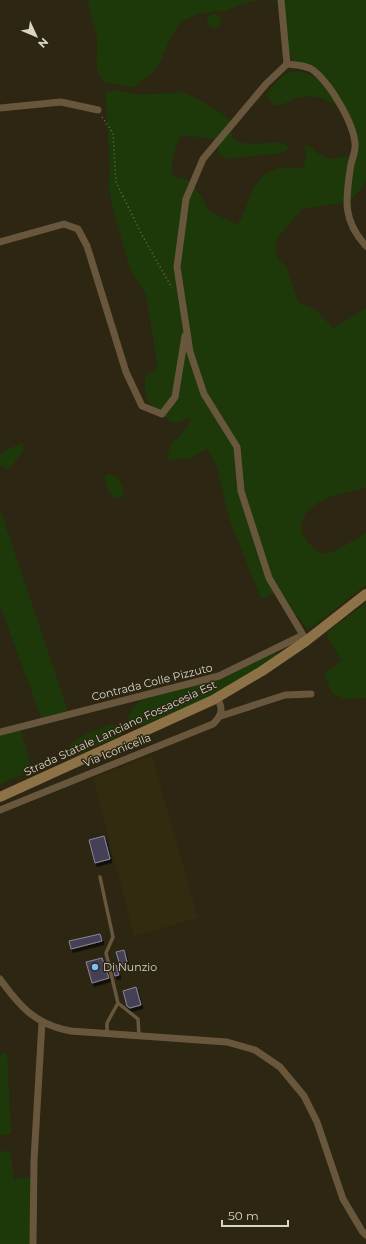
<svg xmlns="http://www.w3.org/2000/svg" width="366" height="1244" font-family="Montserrat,sans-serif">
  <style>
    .built { fill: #332b10 }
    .green { fill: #1e3909 }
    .building { fill: #444155; stroke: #8a869c; filter: url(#shadow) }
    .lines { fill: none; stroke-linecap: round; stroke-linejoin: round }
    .path { stroke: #706b5a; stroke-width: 1.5; stroke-dasharray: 1 3; stroke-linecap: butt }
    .service { stroke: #68573c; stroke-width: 3.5 }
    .minor { stroke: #68573c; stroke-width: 7 }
    .secondary { stroke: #8d7147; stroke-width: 10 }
    .poi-dot { fill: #7cbef9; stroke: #2c2612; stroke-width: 1.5 }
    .labels { text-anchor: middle; stroke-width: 3; stroke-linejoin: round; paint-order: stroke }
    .street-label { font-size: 11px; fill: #d9d5c9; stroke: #2c2612 }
    .poi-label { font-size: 11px; fill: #d9d5c9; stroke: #2c2612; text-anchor: start }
  </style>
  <defs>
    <filter id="shadow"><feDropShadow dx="2" dy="3.5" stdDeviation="0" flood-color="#0009"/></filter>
  </defs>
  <rect width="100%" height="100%" fill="#2c2612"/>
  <!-- built -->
  <path class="built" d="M152,755L198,918L134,936L93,778Z"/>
  <!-- green -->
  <path class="green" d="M88,0H277V1L260,0L239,5L228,10L198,14L181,22L169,40L162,59L153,72L135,87L105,83C91,66 99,58 97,39C95,26 89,14 88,0Z
    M282,0H366V180L361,189L349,202L302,209L279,236L275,249L277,257L287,268L298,302L315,309L333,328L366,308V487C356,491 346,492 336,495C301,506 286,531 322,554L336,551L366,533V585L308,630L282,595L274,593L261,599L229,518L217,467L207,449L191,458L167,460L170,446L190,424L189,417L177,423L170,422L161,412L154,407L148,401L145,391V377L158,368L146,295L130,269L115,217L108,186L110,172L106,100V92C117,88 125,93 136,94C153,96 170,91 186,93C189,94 226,115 228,118C232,124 232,132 233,139C249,149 269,139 286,144L288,149L282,153L227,159L218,153L219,143L214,139L181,135L174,153L171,173L175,177L187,179L200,194L209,211L237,225C244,216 246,207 250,196C260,171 277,164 303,169L306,157L305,144C313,147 316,153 323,156C333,161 345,156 355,156C353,146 354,132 350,123C340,104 320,92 299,98C288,100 286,106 273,105L266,95C273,85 287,67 302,72C312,75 321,81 332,82L309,66L292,60L286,44Z
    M207 21a7 7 0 1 1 14 0a7 7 0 1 1-14 0Z
    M23,443V451L12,466L6,469L0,465V456L8,449Z
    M110,474C120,476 124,488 124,497L115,498L108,491L105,476Z
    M0,509L68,711L41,718L0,605Z
    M366,603V698L345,699L332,693L324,675L341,660L326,633Z
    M273,652L276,653L277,656C239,680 202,704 160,719C150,722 141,727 130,728C123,717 135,704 144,699L219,678Z
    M110,725H118L121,727V735L84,752L71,755L68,751C68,739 100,728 110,725Z
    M21,730L32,771L0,784V735Z
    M7,1052L11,1134L0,1135V1055Z
    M10,1150L14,1179L32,1177L30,1244H0V1152Z"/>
  <!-- building -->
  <path class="building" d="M104,836L110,859L95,863L89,840Z
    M100,934L102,941L71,949L69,941Z
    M124,950L127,962L120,965L116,952Z
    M102,958L109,978L92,983L86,962Z
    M116,965L119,975L115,976L112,966Z
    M136,987L141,1005L130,1008L127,1006L123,991Z"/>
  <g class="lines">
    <!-- path -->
    <path class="path" d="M102,117L113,133L116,182L142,235L172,288"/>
    <!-- service -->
    <path class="service" d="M100,877L113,937L106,953L118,1003L138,1019L139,1036
      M107,1033V1023L118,1003"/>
    <!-- minor -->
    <path class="minor" d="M281,0L287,64
      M0,108L61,102L98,110
      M0,242L64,224L78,229L87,246L126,372L142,406L162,414L175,397L185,336
      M303,635L269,578L241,491L237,447L204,394L190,352L177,267L186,199L203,159L266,84L287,64C295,65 306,65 313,70C330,83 353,122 355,143C356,149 353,158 351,164C346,197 341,219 366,246
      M221,716L285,695L311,694
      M0,732L219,676L303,635L305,638
      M0,810L213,724C223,714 223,709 217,697
      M0,979C20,1007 36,1025 71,1031L227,1042L255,1050L280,1067L304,1096L317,1122L343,1199L362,1231L366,1235
      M33,1244L34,1160L42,1022"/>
    <!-- secondary -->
    <path class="secondary" d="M0,797L213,700L262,671L306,641L366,594"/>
  </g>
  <!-- markers -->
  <circle class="poi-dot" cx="95" cy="967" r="4"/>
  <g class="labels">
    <!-- street labels -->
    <g class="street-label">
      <text transform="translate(152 682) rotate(-14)" y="4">Contrada Colle Pizzuto</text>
      <text transform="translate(120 728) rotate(-25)" y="4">Strada Statale Lanciano Fossacesia Est</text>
      <text transform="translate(117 750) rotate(-22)" y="4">Via Iconicella</text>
    </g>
    <!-- poi labels -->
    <g class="poi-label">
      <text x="103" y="971">Di Nunzio</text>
    </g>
  </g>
  <!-- north arrow -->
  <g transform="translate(36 36) rotate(134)" stroke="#2c2612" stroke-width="3" paint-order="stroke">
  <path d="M0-3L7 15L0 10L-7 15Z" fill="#d9d5c9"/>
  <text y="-6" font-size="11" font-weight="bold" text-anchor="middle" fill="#d9d5c9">N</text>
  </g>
  <!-- scale -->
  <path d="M222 1220v6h66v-6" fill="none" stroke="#d9d5c9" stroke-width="2"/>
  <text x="228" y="1220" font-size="12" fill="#d9d5c9" stroke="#2c2612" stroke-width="3" paint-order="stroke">50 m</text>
</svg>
